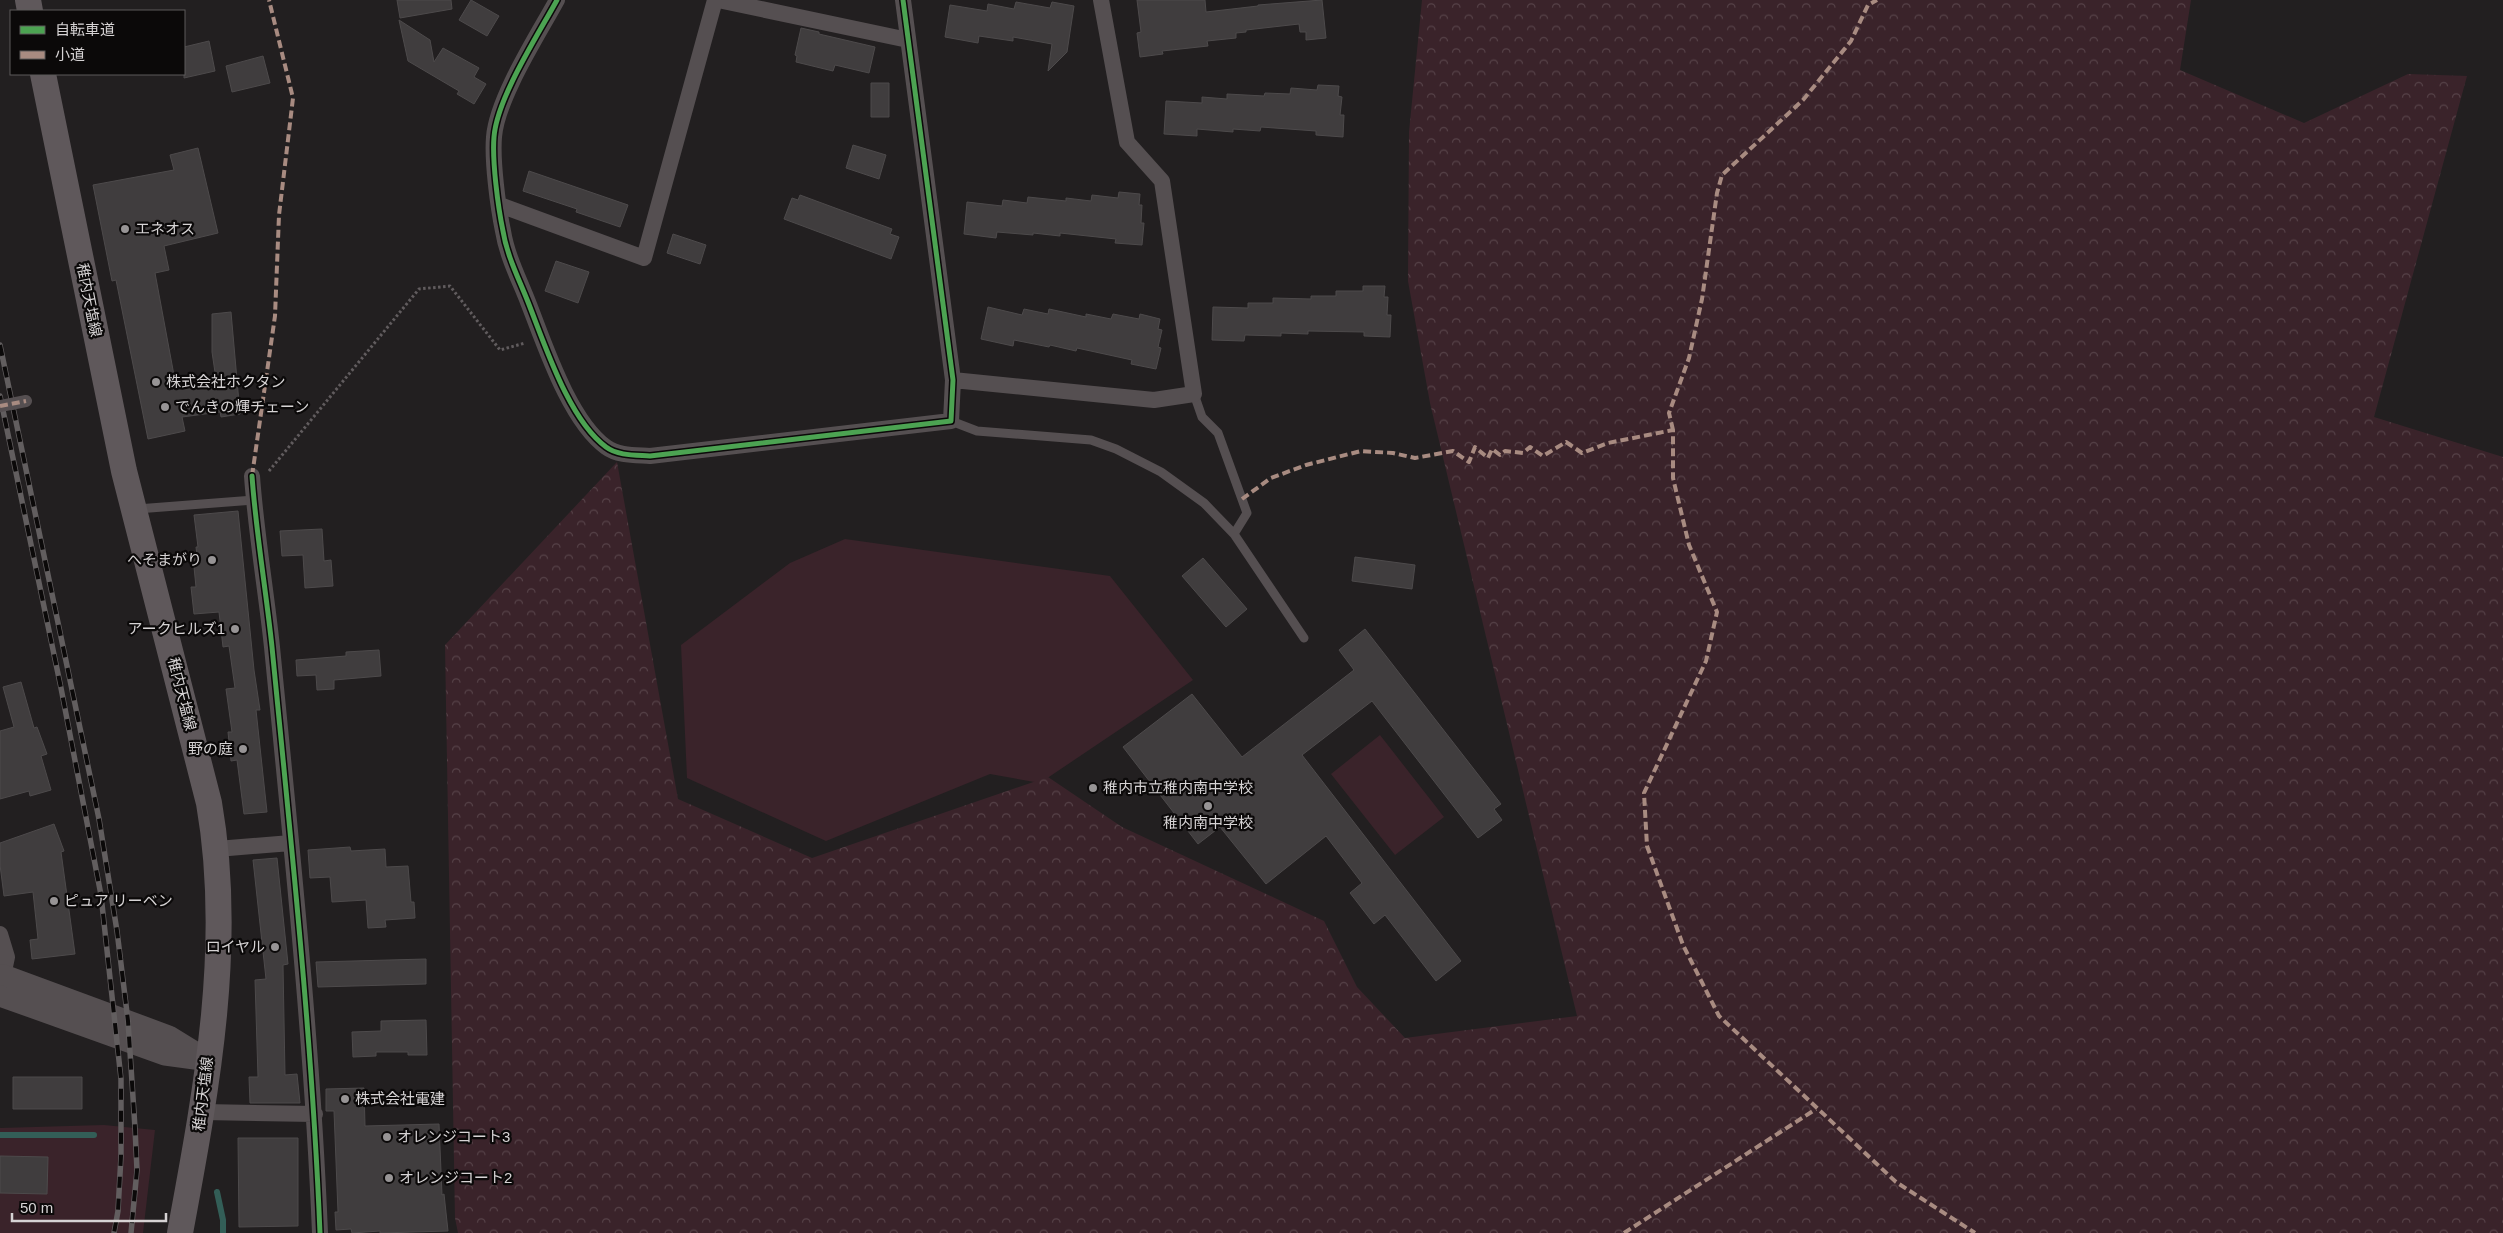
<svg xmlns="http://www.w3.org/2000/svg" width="2503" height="1233" font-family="Helvetica,'Noto Sans JP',sans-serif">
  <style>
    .green { fill: #3a232a }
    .forest { fill: url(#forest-crowns) }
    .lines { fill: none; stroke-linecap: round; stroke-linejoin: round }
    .stream { stroke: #335e57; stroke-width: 6 }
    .building { fill: #403d3e; stroke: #4d4a4b }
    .path { stroke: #615c5e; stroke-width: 3; stroke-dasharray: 2.5 2.5; stroke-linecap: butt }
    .service { stroke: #554f51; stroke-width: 9 }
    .minor { stroke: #554f51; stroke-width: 16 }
    .tertiary { stroke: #554f51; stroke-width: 21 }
    .primary { stroke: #5f585b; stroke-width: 26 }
    .rail-casing { stroke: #625e5f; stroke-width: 5.5 }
    .rail { stroke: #0b0909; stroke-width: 4; stroke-dasharray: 11; stroke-linecap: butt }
    .pedestrian-bridge { stroke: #554f51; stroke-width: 12 }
    .quiet { stroke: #a88b81; stroke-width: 4; stroke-dasharray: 8 4; stroke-linecap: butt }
    .cycleway-casing { stroke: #0b0909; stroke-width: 8 }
    .cycleway { stroke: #4ca352; stroke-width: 5 }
    .poi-dot { fill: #979495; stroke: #0b0909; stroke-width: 2 }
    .labels { text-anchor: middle; stroke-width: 4.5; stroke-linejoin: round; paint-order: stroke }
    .poi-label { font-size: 15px; fill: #d6d3d4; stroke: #0b0909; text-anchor: start }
    .street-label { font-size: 15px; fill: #d6d3d4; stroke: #0b0909 }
  </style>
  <defs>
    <pattern id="forest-crowns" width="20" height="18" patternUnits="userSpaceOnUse" patternTransform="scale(1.25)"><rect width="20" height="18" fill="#3a232a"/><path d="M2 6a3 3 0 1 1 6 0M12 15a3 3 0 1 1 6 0" fill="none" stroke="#564248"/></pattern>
  </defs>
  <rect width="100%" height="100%" fill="#221f20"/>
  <!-- green -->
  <path class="green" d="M845,539L1110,576L1193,680L1040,783L990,774L826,841L687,778L681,645L790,563Z
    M1380,735L1444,817L1395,855L1331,774Z
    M104,1125L155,1130L143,1233H0V1128Z"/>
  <!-- forest -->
  <path class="forest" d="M1422,0H2191L2180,70L2304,123L2408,74L2467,76L2374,417L2503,457V1233H458L455,1218L445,645L617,462L678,799L812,858L1048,777L1122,827L1324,921L1357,987L1405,1038L1577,1016L1430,403L1408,281L1409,132Z"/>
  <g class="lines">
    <!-- stream -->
    <path class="stream" d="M0,1135H94
      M217,1192L223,1220V1233"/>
  </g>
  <!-- building -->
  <path class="building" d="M397,0H451L452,9L400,18Z
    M471,0L499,16L487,36L459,20Z
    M1137,0H1205L1206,12L1258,6V5L1322,0L1326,38L1306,40V32H1300L1299,24L1246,30V32L1236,33V38L1207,41L1208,46L1162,51L1163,54L1140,57L1137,33L1141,32Z
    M1016,2L1050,8L1052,2L1074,6L1067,52L1048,71L1052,44L1013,37V41L979,36L978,43L945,37L950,5L987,11L988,4L1014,9Z
    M399,20L430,40L434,62L443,48L479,68L474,77L486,84L474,104L457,94L459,91L408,61Z
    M801,28L819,32V34L875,47L869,73L835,65L833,71L796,62L797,56L795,55Z
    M209,41L215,71L184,78V47Z
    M263,56L270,83L232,92L226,66Z
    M871,83H889V117H871Z
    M1318,85L1339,86L1338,96L1342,97L1340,115H1344L1343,137L1316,135V131L1261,127L1260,131L1233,129V132L1197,129V136L1164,134L1166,101L1202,103V97L1227,99V94L1264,96L1265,93L1290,94L1291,88L1317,90Z
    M853,145L886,155L879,179L846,168Z
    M198,148L218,233L164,246L169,270L155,273L176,386L216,379L212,352V314L231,312L240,414L221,417L220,412L182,417L185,431L148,439L116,280L112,281L93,185L174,170L170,155Z
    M529,171L628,205L620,227L576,212L577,209L523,191Z
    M1119,192L1140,194L1139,205H1142L1141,223H1144L1142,245L1115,243L1116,239L1060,233V236L1033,233V235L997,232L996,238L964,234L967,202L1002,206L1003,200L1027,203L1028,197L1066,201V198L1091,201L1092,195L1118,198Z
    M800,195L892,229L890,234L899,237L891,259L784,219L792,198L798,200Z
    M673,234L706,245L700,264L667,253Z
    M556,261L589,272L578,303L545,291Z
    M1363,286H1385L1384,297H1388L1387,315H1391L1390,337L1364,336V332L1308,331V334L1281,333V336L1245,335L1244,341L1212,340L1213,307L1248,308V303H1273V298L1311,299V296H1336V291H1363Z
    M988,307L1022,315L1024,309L1048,314L1049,309L1086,317V314L1111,319L1113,314L1139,319L1140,314L1160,319L1158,329L1162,330L1158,347L1161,348L1156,369L1131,364L1132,360L1077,348L1076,351L1050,345L1049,347L1014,340L1013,346L981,339Z
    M238,511L254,670L260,710H256L267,812L244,814L237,760L231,761L228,732H232L226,689L235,688L229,646L223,647L219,612L194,614L191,587H196L193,557L197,556L196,547H198L194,515Z
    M322,529L324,561L331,560L333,586L305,588L303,555L282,556L280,531Z
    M1355,557L1415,565L1412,589L1352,581Z
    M1203,558L1247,609L1226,627L1182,576Z
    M1365,629L1501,804L1494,809L1502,820L1478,838L1372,701L1302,755L1461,961L1436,981L1385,915L1374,924L1350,893L1362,883L1326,836L1266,884L1220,827L1198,844L1123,747L1192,694L1242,757L1354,670L1339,650Z
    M379,650L381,676L334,680V689L317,690L316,675L297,676L296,660L346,656V652Z
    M21,682L34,728L37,727L47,754L41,756L51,790L30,796L29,791L0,799V731L14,727L3,687Z
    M54,824L64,851L61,852L75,954L32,959L30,940L38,939L33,892L4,896L0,865V843Z
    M350,847L351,851L385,849L386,867L408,866L411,902H414L415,918L385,920L386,927L368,928L366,900L332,902L330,877L310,878L308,850Z
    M277,858L288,964L283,965L285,1075L297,1074L300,1103H250L249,1077H258L255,980L266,979L253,860Z
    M426,959V984L318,987L316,962Z
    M426,1020L427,1055H408V1052H376V1056L353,1057L352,1032L381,1031V1021Z
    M13,1077H82V1109H13Z
    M364,1088L365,1126L439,1124L442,1195L444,1194L448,1231L380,1233V1231L352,1233L351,1229L336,1230L335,1212H338L334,1111H326V1089Z
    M238,1138H298V1226L239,1227Z
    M0,1156L48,1157L47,1194L0,1193Z"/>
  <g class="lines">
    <!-- path -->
    <path class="path" d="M269,471L419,289L450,286L500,350L525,343"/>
    <!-- service -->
    <path class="service" d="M1194,394L1202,417L1218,433L1247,513L1234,534
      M951,421L977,431L1091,440L1116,449L1161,472L1204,503L1234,534L1304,638
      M137,509L254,500"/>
    <!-- minor -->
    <path class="minor" d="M557,0C538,35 497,98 494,137C492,161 498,207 503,231C507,256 519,279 528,302C545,345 569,420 606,447C618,456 636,455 650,456L951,421L953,380L903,0
      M718,0L908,40
      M500,205L644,258L715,0
      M953,380L1154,400L1194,394L1162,181L1127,142L1101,0
      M252,476C256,533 266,590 272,647C291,842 312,1037 320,1233
      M217,849L291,843
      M0,934L7,957L1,985
      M203,1112L315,1114"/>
    <!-- tertiary -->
    <path class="tertiary" d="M0,975H4L169,1036L208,1060
      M0,996L165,1055L202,1060"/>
    <!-- primary -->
    <path class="primary" d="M28,0L30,11
      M43,74L124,471L209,803C234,946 206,1092 180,1233"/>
    <!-- rail casing -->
    <g class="rail-casing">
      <path id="rail" d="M0,345L99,819L117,931L128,1021L135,1128L137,1170L131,1233
        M0,396L61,688L101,895L121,1079V1156L118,1211L114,1233"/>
    </g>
    <!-- rail -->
    <use href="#rail" class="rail"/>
    <!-- pedestrian-bridge -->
    <path class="pedestrian-bridge" d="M0,406L26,401"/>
    <!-- quiet -->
    <path class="quiet" d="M0,406L26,401
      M1673,430L1669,413L1689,358L1702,299L1717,193L1722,175L1803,100L1851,41L1868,5L1877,0
      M252,476L275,316L279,215L293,98L269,0
      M1242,499L1271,478L1306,465L1361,451L1393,453L1415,458L1453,451L1469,462L1475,447L1488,458L1492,449L1500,455L1505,451L1523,453L1530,447L1543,456L1566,442L1582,453L1608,443L1673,430V478L1689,545L1717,612L1706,661L1644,793L1647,846L1683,945L1719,1016L1896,1182L1975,1233
      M1624,1233L1816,1109"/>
    <!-- cycleway casing -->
    <g class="cycleway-casing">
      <path id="cycleway" d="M557,0C538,35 497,98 494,137C492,161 498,207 503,231C507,256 519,279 528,302C545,345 569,420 606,447C618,456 636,455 650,456L951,421L953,380L903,0
        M252,476C256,533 266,590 272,647C291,842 312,1037 320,1233"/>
    </g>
    <!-- cycleway -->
    <use href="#cycleway" class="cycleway"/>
  </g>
  <!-- markers -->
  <g class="poi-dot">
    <circle cx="125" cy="229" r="5"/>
    <circle cx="156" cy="382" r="5"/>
    <circle cx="165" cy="407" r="5"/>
    <circle cx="212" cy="560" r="5"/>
    <circle cx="235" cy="629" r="5"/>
    <circle cx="243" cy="749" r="5"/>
    <circle cx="1093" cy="788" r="5"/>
    <circle cx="1208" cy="806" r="5"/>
    <circle cx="54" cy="901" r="5"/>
    <circle cx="275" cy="947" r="5"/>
    <circle cx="345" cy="1099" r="5"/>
    <circle cx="387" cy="1137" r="5"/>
    <circle cx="389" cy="1178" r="5"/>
  </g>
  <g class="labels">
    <!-- poi labels -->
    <g class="poi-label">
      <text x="135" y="234">エネオス</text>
      <text x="166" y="387">株式会社ホクタン</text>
      <text x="175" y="412">でんきの輝チェーン</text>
      <text x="202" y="565" text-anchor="end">へそまがり</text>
      <text x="225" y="634" text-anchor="end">アークヒルズ1</text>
      <text x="233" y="754" text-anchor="end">野の庭</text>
      <text x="1103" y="793">稚内市立稚内南中学校</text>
      <text x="1208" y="828" text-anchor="middle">稚内南中学校</text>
      <text x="64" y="906">ピュア リーベン</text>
      <text x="265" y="952" text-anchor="end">ロイヤル</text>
      <text x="355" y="1104">株式会社電建</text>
      <text x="397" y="1142">オレンジコート3</text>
      <text x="399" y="1183">オレンジコート2</text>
    </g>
    <!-- street labels -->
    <g class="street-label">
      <text transform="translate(89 300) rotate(79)" y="5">稚内天塩線</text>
      <text transform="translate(182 694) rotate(76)" y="5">稚内天塩線</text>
      <text transform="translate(203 1094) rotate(-83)" y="5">稚内天塩線</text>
    </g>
  </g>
  <!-- legend -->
  <rect x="10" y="10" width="175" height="65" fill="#0b0909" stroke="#5c5a5a"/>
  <rect x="20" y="26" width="25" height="8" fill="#4ca352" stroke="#5c5a5a"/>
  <text x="55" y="35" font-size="15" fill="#d6d3d4">自転車道</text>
  <rect x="20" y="51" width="25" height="8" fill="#a88b81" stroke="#5c5a5a"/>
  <text x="55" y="60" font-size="15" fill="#d6d3d4">小道</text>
  <!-- scale -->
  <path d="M12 1213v8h154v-8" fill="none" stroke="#d6d3d4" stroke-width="2.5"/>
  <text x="20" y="1213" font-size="15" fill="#d6d3d4" stroke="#0b0909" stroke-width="4" paint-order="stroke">50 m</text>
</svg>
